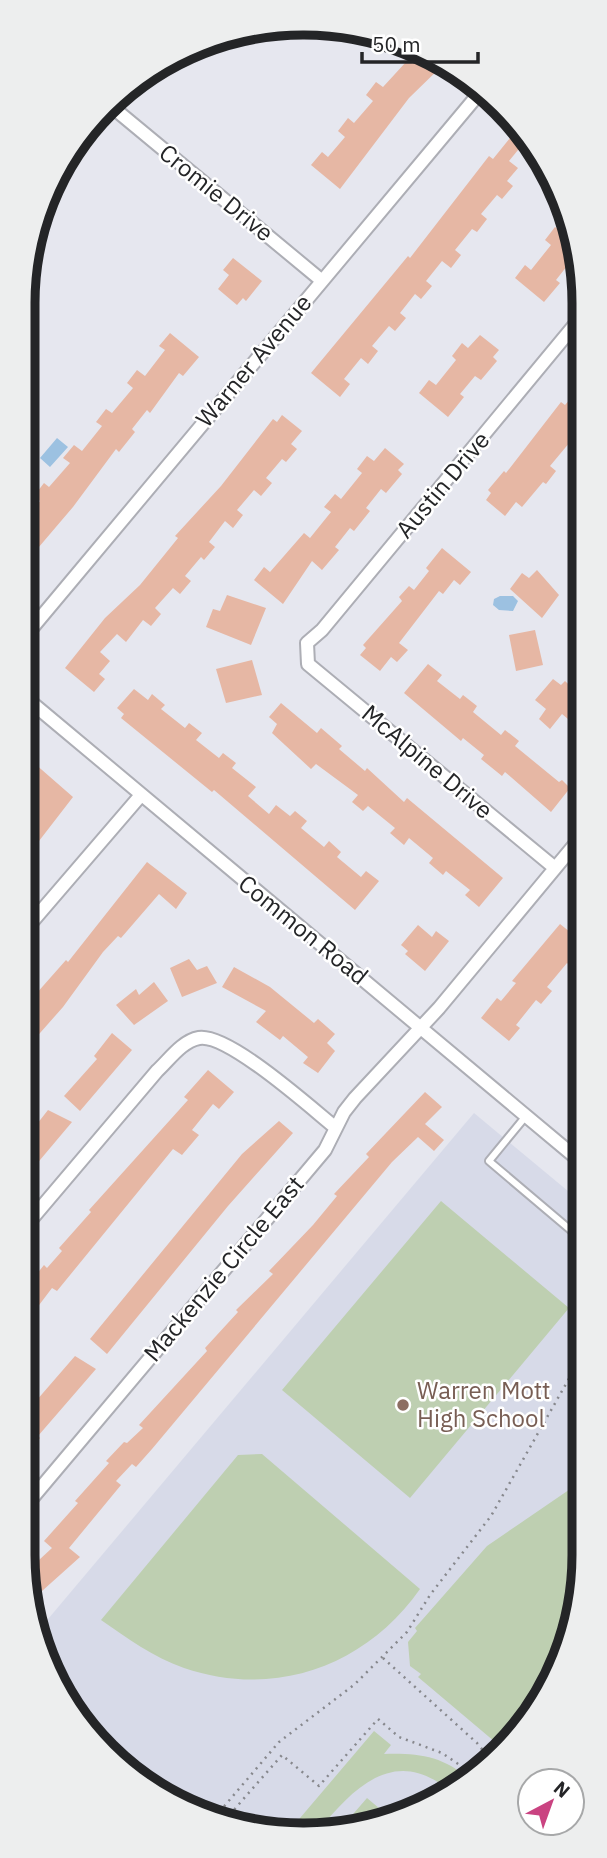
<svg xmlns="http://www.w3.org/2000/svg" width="607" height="1858" font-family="'IBM Plex Sans',sans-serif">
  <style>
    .built { fill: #d7dae8 }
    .green { fill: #becfb1 }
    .water { fill: #9cc1e1 }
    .building { fill: #e6b7a4 }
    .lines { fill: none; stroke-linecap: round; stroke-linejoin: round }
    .service-casing { stroke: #adaeb5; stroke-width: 10 }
    .minor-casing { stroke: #adaeb5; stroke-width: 16 }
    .path { stroke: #87888d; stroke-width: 2.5; stroke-dasharray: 2 5; stroke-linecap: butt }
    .service { stroke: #fff; stroke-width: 6 }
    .minor { stroke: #fff; stroke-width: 12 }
    .education-dot { fill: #8d6e63; stroke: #fff; stroke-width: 2.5 }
    .labels { text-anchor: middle; stroke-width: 5; stroke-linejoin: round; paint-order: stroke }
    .street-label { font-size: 24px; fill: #242527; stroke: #fff }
    .education-label { font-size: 24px; fill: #785e54; stroke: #fff; text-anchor: start }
    .rim { fill: none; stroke: #242527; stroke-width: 9 }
  </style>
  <rect width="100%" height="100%" fill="#e6e7ef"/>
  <!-- built -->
  <path class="built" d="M474,1113L580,1201L579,1610L537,1711L460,1788L376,1826L267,1833L179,1806L93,1740L44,1662L38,1631Z"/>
  <!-- green -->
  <path class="green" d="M441,1201L569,1308L410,1498L282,1390Z
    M262,1454L420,1589C366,1666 275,1699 184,1668C153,1657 127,1638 101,1620L238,1455Z
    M579,1483V1610L537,1711L501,1747L418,1677L421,1674L410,1666L408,1642L417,1631L415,1628L487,1546Z
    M374,1731L391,1745L384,1754C418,1753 443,1756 469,1779L451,1792C396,1744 354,1787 319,1830L289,1831Z
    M367,1798L392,1819L376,1826L341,1828Z"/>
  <!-- water -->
  <path class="water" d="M57,438L68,447L50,467L40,458Z
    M500,596H513L518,601L513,611L499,610L493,605L494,599Z"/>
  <!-- building -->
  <path class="building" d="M417,50L446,62L409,98L340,189L311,165L322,152L328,157L345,137L338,131L348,118L354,123L373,101L366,95L376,82L383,87Z
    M518,128L527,139L509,161L518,168L507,181L513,186L502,199L497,195L481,214L487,219L477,232L472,229L455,250L461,255L451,268L442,261L426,281L432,286L421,299L415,294L400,313L406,318L395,331L389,326L372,346L378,351L368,364L361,358L344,379L350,384L340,397L311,373L408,256L410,258L489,156L493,159Z
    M569,223L582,270L571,261L556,280L560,283L544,302L515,278L525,265L531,270L551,245L545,240L555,227L561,232Z
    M233,258L262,281L246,301L243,298L237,305L218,289L229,275L223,270Z
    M170,333L199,357L183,376L179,373L150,413L147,410L132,429L135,432L119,452L116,449L73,507L27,561V516L40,501L34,496L44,483L49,487L70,463L63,458L74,445L82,451L102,426L96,422L106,409L112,413L133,388L127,383L137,370L145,376L165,350L159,346Z
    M480,335L499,350L493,357L497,361L481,380L475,376L460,394L464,397L448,417L419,393L429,380L436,385L456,360L452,356L462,343L468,348Z
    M582,385L581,437L575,445L570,442L550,466L556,471L546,484L543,482L522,507L516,502L505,516L486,500L491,493L488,490L504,471L506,473L561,402L565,405Z
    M282,415L302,431L291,444L297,449L286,462L282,459L266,478L272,483L261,496L254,490L237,510L243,515L233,528L225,521L209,542L215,547L204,560L201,557L185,576L191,581L180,594L173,588L155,608L161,614L151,626L143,620L126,642L117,634L100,652L110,661L99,674L105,679L94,692L65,668L105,618L140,585L178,538L175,536L221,486L273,419L277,422Z
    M385,448L404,464L398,470L402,474L386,493L381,489L366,508L370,511L354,531L350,528L335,547L339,550L322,570L312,561L283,604L254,580L264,567L270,572L304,533L310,538L331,512L324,507L335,494L341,499L362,473L357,469L367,456L374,461Z
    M442,548L471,572L460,585L454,580L443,594L439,591L399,643L408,650L397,662L391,657L380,671L360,655L366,648L363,645L402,601L399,597L409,586L414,590L429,571L426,568Z
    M568,557H581V583L568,582Z
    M537,570L559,595L542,618L510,589L522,573L529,578Z
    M227,595L266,608L251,645L206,627L213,609L220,611Z
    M535,630L543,665L516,671L509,635Z
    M252,660L262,695L226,703L216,669Z
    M428,664L442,675L437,681L460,699L463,695L477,706L473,712L501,735L505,730L519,741L515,746L559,782L562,780L570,788L551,812L505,772L502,776L481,759L484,755L463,738L461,741L404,693Z
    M553,679L561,685L565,681L581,696V705L568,719L562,714L550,729L539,719L546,709L535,700Z
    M134,689L148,700L152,694L165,705L161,709L185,728L189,723L202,733L196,740L219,758L223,753L236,763L232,768L256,787L248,796L269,814L276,805L290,816L295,811L307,821L301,828L324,847L329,841L341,852L337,857L361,877L366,871L379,881L355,910L214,790L212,792L121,718L124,714L117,708Z
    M281,703L317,733L321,728L342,746L339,749L365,771L367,768L404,802L407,798L503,878L479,907L465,895L470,890L446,871L443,875L429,863L433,858L409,838L404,845L390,833L395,828L368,806L363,811L352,802L358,795L316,764L311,769L272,733L277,724L269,717Z
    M26,756L73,797L39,841L26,830Z
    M147,862L187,893L176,909L159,894L121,938L118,936L103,952L63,1007L25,1050V1013L31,1006L28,1003L66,960L68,962Z
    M560,924L580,940V957L572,967L567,963L547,987L552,991L541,1004L536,1000L516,1025L520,1028L509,1041L481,1018L497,998L501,1001L516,983L512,981Z
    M418,925L432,937L436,931L449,941L425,971L405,954L408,951L401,945Z
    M189,959L197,970L207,966L217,983L182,997L170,968Z
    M234,967L270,987L314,1023L318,1019L335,1034L327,1043L335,1051L318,1073L303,1063L308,1057L283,1036L280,1040L256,1022L266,1011L222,987Z
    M154,982L168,1001L134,1025L116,1005L136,989L139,995Z
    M112,1033L132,1050L80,1111L64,1096L97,1059L94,1056Z
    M208,1070L234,1092L219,1109L213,1104L192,1130L199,1135L182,1155L173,1149L57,1291L52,1288L24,1325V1290L44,1265L47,1268L62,1251L59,1248L91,1212L89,1210L188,1100L184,1097Z
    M425,1092L442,1107L425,1124L444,1140L434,1151L418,1137L392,1162L152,1449L136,1467L132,1464L116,1481L121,1485L69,1548L80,1557L32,1600L26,1572L52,1548L44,1541L78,1503L75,1501L109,1463L106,1461L124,1442L127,1443L143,1428L139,1425L207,1351L205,1348L238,1312L236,1310L273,1274L269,1271L313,1225L337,1196L334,1194L369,1157L366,1154Z
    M48,1110L72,1122L24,1179V1151L36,1138L30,1133Z
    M279,1121L293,1133L228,1206L107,1354L90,1339L242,1154Z
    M75,1356L96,1369L38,1436L40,1438L23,1459V1416Z"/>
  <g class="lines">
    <!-- service casing -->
    <g class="service-casing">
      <path id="service" d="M526,1116L489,1161L580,1238"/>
    </g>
    <!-- minor casing -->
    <g class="minor-casing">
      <path id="minor" d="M111,106L321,280
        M27,634L482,90
        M26,698L580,1161
        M555,868L308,664L307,643L322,630L582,316
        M25,930L141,795
        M24,1228L157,1071C169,1060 182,1041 199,1038C228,1033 311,1108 336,1128
        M23,1509L325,1150L344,1112L355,1098L439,1008L581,837"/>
    </g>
    <!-- path -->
    <path class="path" d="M383,1658L477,1743L489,1758
      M215,1817L279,1742L355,1684L407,1632L430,1595L491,1516L579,1361
      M225,1820L282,1755L319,1786L378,1719L399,1737L442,1753L473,1774"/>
    <!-- service -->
    <use href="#service" class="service"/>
    <!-- minor -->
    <use href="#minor" class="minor"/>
  </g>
  <!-- markers -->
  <circle class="education-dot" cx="403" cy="1405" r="7"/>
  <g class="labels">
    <!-- street labels -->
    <g class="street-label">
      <text transform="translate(216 193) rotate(39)" y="8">Cromie Drive</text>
      <text transform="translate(254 361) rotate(-50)" y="8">Warner Avenue</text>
      <text transform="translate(443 485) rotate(-50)" y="8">Austin Drive</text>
      <text transform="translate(427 762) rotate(40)" y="8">McAlpine Drive</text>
      <text transform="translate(303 930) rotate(39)" y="8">Common Road</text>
      <text transform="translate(224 1269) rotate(-50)" y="8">Mackenzie Circle East</text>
    </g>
    <!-- education labels -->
    <g class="education-label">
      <text x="417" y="1399">Warren Mott<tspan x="417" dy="28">High School</tspan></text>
    </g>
  </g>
  <!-- crop -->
  <path d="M0 0H607V1858H0ZM303 35H304A268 268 0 0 1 572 303V1555A268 268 0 0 1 304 1823H303A268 268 0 0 1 35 1555V303A268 268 0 0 1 303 35Z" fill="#edeeee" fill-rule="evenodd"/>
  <path class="rim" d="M303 35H304A268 268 0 0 1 572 303V1555A268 268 0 0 1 304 1823H303A268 268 0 0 1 35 1555V303A268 268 0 0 1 303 35Z"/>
  <!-- north arrow -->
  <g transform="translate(551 1802) rotate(41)"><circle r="33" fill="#ffffff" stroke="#a7a8a9" stroke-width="2"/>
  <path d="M0-5L12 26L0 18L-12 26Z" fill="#ca4381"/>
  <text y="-10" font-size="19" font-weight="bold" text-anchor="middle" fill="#242527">N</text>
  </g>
  <!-- scale -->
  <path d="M362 52v10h116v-10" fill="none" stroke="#242527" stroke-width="3.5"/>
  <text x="372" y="52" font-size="21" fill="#242527" stroke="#ffffff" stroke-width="5" paint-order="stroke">50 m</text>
</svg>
